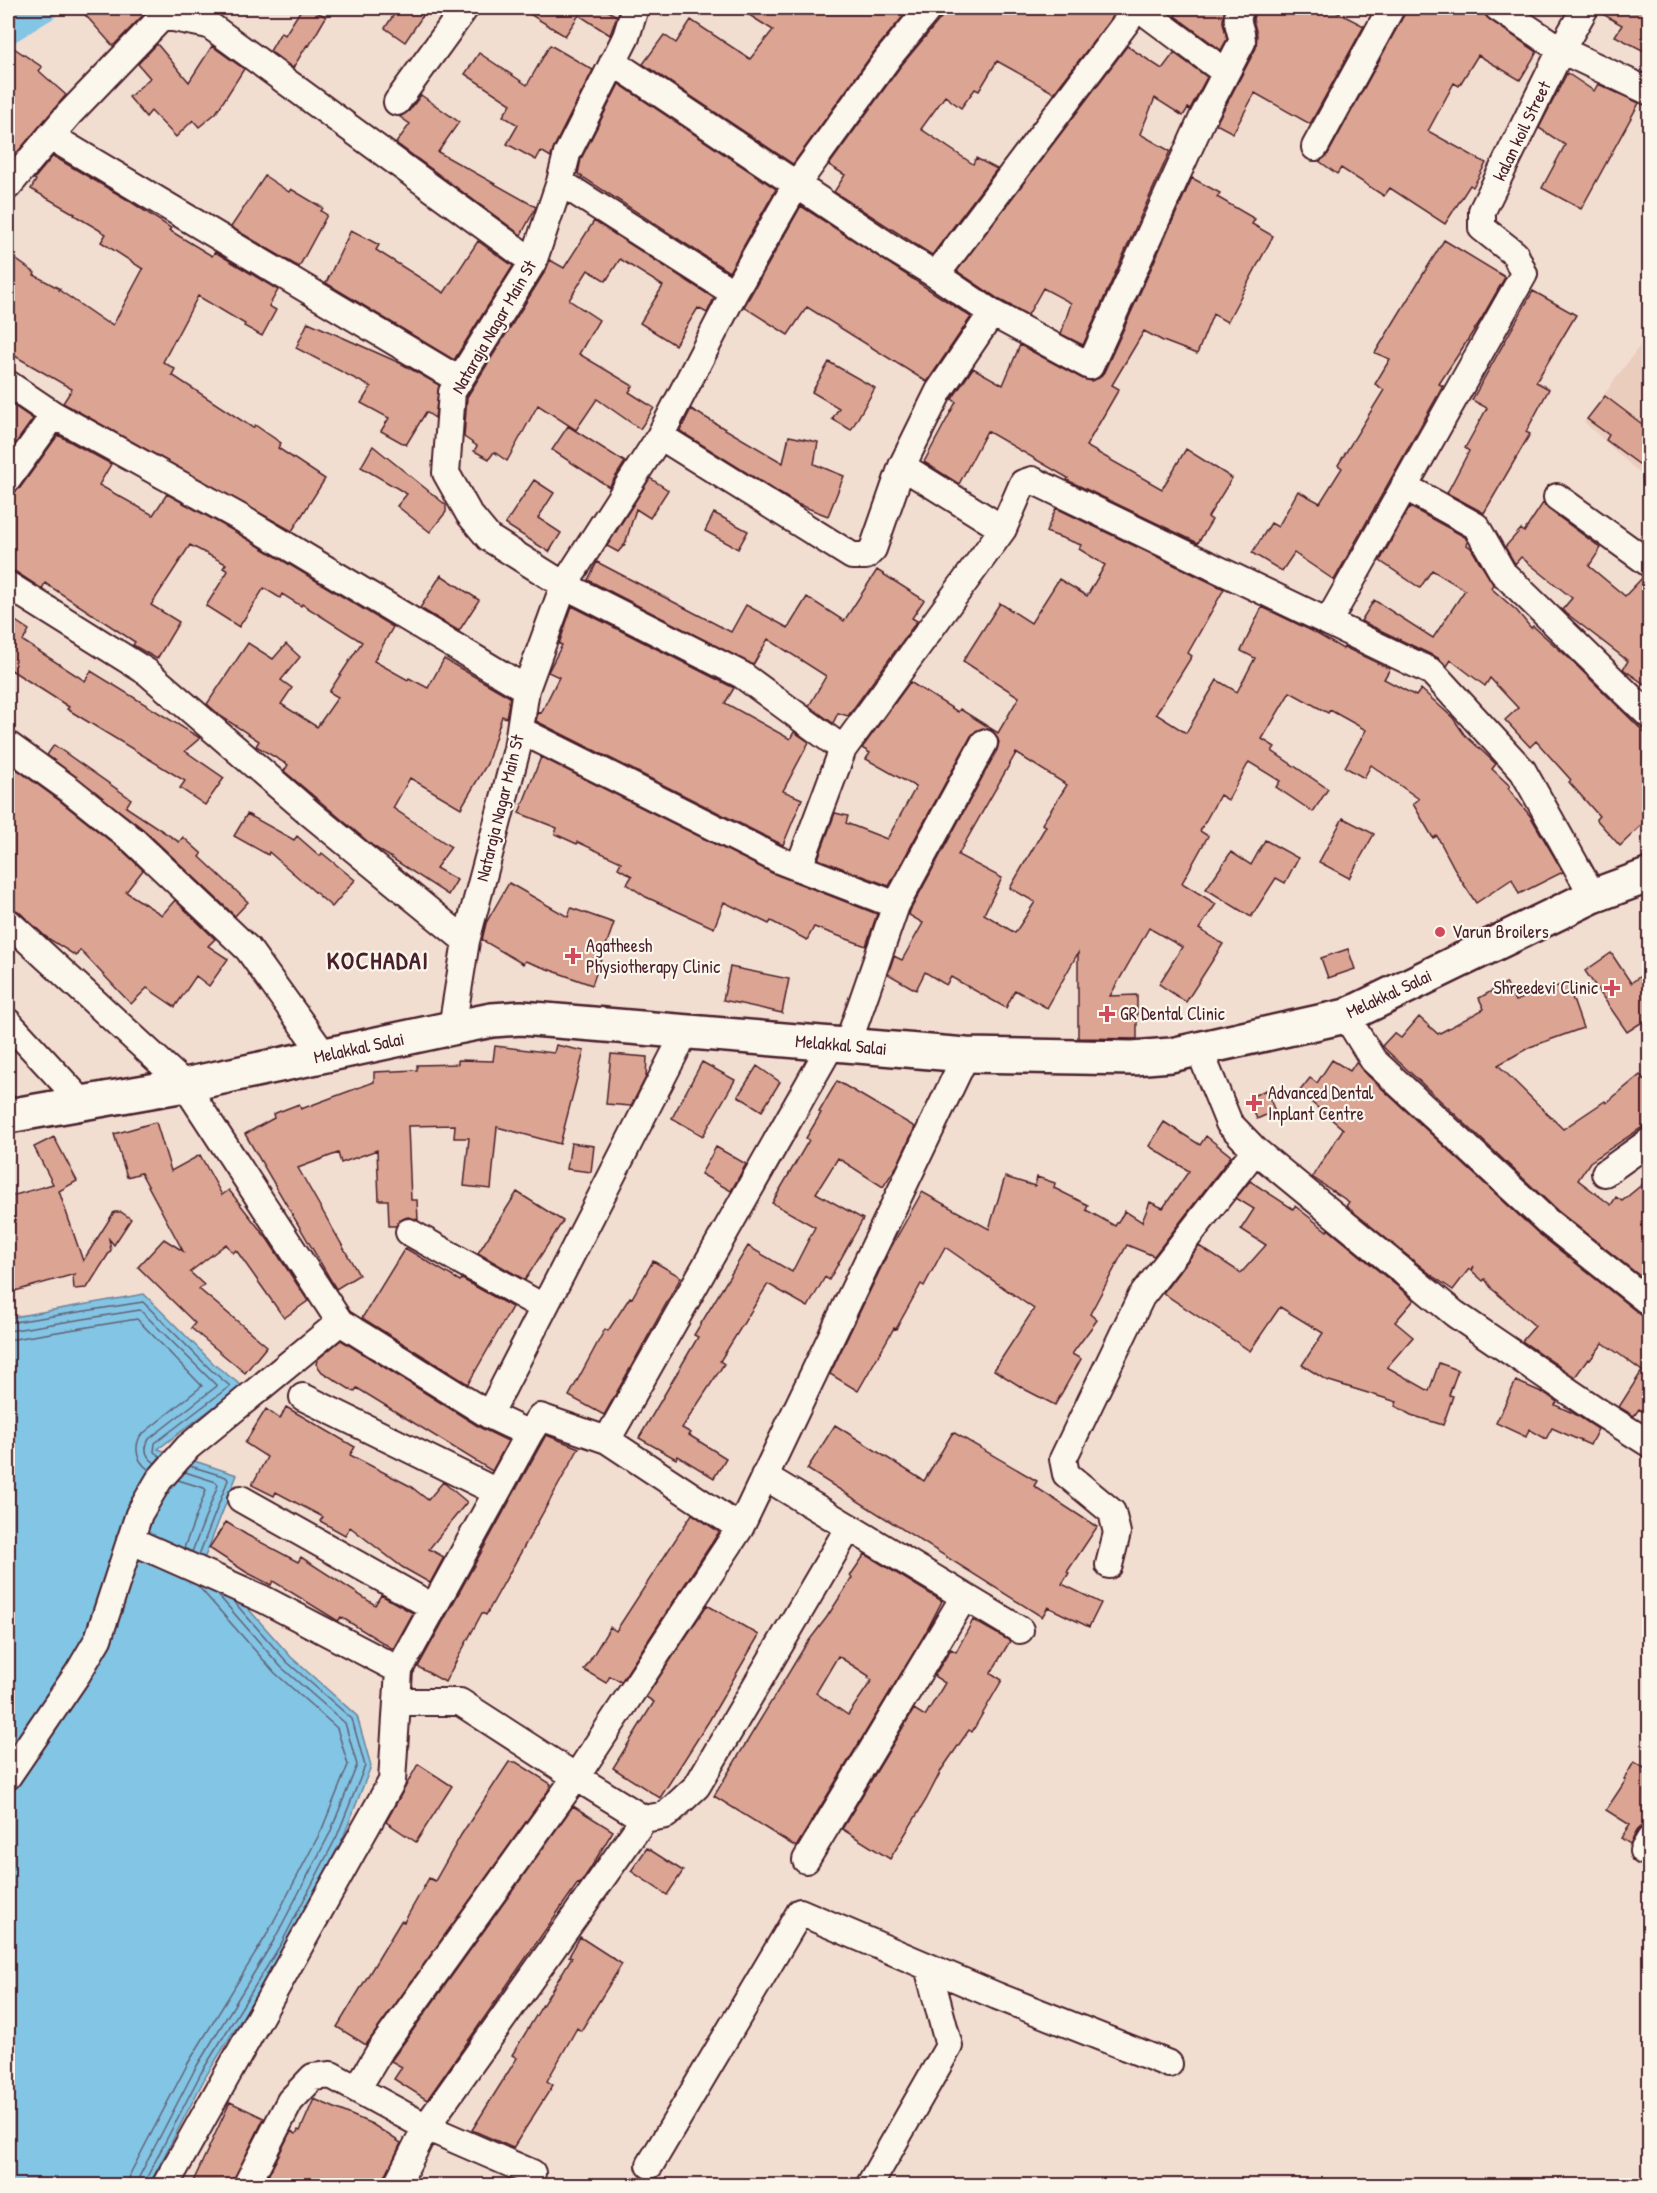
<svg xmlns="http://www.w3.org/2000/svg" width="1657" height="2193" font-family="'Patrick Hand',sans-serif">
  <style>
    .built { fill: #ebcdbe }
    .water { fill: #83c5e4; stroke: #6c839a; stroke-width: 1.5 }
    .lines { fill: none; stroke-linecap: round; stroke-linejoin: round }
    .shore { stroke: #616175; stroke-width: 1.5 }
    .canal { stroke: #83c5e4; stroke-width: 24 }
    .building { fill: #dca593; stroke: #4a1f2b; stroke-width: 1.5; fill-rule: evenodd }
    .minor-casing { stroke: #4a1f2b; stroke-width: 30 }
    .primary-casing { stroke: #4a1f2b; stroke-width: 38 }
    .minor { stroke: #fbf7ec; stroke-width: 26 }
    .primary { stroke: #fbf7ec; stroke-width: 33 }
    .poi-dot { fill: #d1495b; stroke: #fbf7ec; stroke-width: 2 }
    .labels { text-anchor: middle; stroke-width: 4.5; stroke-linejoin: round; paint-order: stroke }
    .street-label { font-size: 18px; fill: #4a1f2b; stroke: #fbf7ec }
    .poi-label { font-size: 18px; fill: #4a1f2b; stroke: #fbf7ec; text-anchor: start }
    .district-label { font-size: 24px; font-weight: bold; letter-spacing: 1.5px; fill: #4a1f2b; stroke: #fbf7ec }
  </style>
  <rect width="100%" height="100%" fill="#f2ded1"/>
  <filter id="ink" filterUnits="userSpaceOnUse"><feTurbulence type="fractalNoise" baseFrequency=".0167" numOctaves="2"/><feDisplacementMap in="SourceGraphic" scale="12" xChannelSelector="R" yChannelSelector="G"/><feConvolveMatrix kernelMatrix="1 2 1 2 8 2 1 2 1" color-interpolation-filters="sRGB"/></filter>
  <g filter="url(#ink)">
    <!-- built -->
    <path class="built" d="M1649,333V482L1584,422Z"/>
    <!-- water -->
    <path class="water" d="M144,1294L216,1366L242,1386L158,1449L237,1475L204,1559L291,1657L357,1716L371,1766L343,1838L286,1947L206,2076L149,2185L8,2186V1318Z"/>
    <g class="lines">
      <!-- shore -->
      <path class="shore" d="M8,1323L143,1302L211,1370L230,1386L155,1443L154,1452L161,1457
        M8,1331L140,1310L217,1386L149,1439C143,1449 146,1457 155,1463
        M8,1340L137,1319L202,1386L140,1436C134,1449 137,1461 149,1470
        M190,1466L226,1477L228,1480L199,1555
        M185,1472L216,1482L218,1485L192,1552
        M178,1480L204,1488L206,1490L184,1548
        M128,2186L130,2174L187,2065L266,1936L322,1829L348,1765L337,1728L275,1673L198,1586
        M137,2186L139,2177L195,2069L274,1940L330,1833L357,1765L345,1723L281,1667L218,1595
        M145,2186V2181L201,2073L281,1944L337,1836L365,1766L352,1719L287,1662L234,1602"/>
      <!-- canal -->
      <path class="canal" d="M8,32L47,8"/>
    </g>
    <!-- building -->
    <path class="building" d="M79,8H150L113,46Z
      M302,8H310L326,17L309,46L307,45L293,68L270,51L281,32L285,35Z
      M398,8H428L405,42L385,28Z
      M520,8H603L617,16L610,35L579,15L565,36Z
      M738,8H910L876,49L793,164L643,64L664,35L676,43L691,20L750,59L773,30Z
      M944,8H1119L1054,93L997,61L979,91L975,89L961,108L945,96L921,129L973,164L976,158L997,169L932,255L834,192L845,175L829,165L900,67L941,18Z
      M1181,8H1225L1223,22L1227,39L1221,50L1175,16Z
      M1256,8H1329L1364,26L1310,124L1255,93L1233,133L1216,124L1256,48L1257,35L1253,19Z
      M1406,8H1483L1485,15L1490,20L1537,52L1520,80L1478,55L1459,86L1454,83L1428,131L1486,163L1473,187L1470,185L1445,224L1390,188L1384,196L1341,168L1337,174L1319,161L1328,154L1404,15Z
      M1600,8H1650V54L1615,36L1622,25L1599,12Z
      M8,44L42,67L39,71L66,95L9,162Z
      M157,44L189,82L212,46L244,69L216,113L199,127L193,120L176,137L151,111L146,117L129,97L150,78L138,64Z
      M550,45L593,70L554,147L551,157L541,151L536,160L507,144L518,125L503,116L511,104L465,74L479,53L527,85Z
      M1127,46L1162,69L1174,53L1207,77L1190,109L1188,108L1183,116L1155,98L1140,134L1170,151L1083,345L1061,334L1071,303L1043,288L1028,315L1000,300L957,271Z
      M1567,73L1594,91L1598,84L1639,103L1581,209L1542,188L1565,145L1539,128Z
      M619,84L776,189L729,272L578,174L581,159Z
      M421,95L459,122L438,152L536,207L521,235L396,143L410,124L400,117L409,111Z
      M53,156L128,200L171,228L169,230L212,256L215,252L278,290L269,306L276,310L262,336L244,326L245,324L198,296L163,362L175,369L172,375L253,428L255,425L281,443L278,448L325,479L292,531L63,403L72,389L8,352V254L35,273L34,275L60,289L59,290L107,323L108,322L113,325L143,269L101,242L106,234L74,215L75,214L31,189L36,180L34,179Z
      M265,176L289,192L291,189L323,208L321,211L327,215L299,267L231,227Z
      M1192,178L1220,193L1217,197L1255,219L1252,224L1273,236L1227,322L1213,314L1197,354L1163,341L1144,331L1112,385L1119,389L1086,446L1162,489L1186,449L1232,478L1208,517L1212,520L1198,543L1067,480L1068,478L987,431L959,484L924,462L956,402L952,399L973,368L1003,385L1020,345L1083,379L1091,381L1099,378L1104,372Z
      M801,206L971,317L927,382L807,307L788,335L744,307Z
      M594,221L714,298L707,313L698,308L675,345L640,323L663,286L620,259L606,281L588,270L569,300L599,320L579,354L633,386L629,392L654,408L640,429L597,399L576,430L538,405L507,461L494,452L489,459L474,451L477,446L464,437L467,397L546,270L550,260L564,268Z
      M351,230L379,245L376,250L444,293L478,241L513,266L454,360L326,283Z
      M1444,240L1505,277L1480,321L1439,384L1443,386L1334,580L1294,553L1282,571L1252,553L1271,523L1278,527L1298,491L1320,503L1342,468L1338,465L1384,390L1375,384L1390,359L1375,353Z
      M1533,291L1576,315L1536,382L1549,389L1526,432L1530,434L1484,513L1447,493L1469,451L1465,448L1487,408L1472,400Z
      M308,322L402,364L439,385L435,418L426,412L406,445L381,431L389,418L361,403L371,387L296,348Z
      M829,362L875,388L851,430L832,419L839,408L812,392Z
      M1605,396L1650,430V472L1606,440L1609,435L1587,419Z
      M8,402L33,419L8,454Z
      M691,409L783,463L789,436L818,442L814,464L844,476L828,516L797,504L680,431Z
      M568,426L625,462L609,487L552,450Z
      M58,435L111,464L99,485L153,515L167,494L232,530L393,627L374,661L408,680L409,678L428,688L444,659L510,697L506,718L502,716L487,764L461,808L410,778L393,808L451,847L436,868L457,880L448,895L373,846L284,771L288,765L256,746L259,741L222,717L207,704L248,643L273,659L286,644L300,657L281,680L292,688L281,704L317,727L338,697L329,692L362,642L302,604L301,606L282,594L280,598L264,588L239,627L206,606L228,571L223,568L226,564L190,545L151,605L179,622L157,659L133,645L135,642L45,583L42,589L16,572L8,570V494L15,492L20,488Z
      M373,446L446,505V512L430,532L397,506L407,494L361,467Z
      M650,478L668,490L650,518L636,509L625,544L618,552L607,546Z
      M534,480L554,493L538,518L561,533L549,552L505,524Z
      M1543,503L1548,509L1601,548L1589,566L1625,596L1643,577L1650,579V688L1623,669L1628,661L1562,610L1572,598L1521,557L1515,564L1505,547L1521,529L1524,532Z
      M1410,507L1465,537L1468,542L1467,545L1471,548L1493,584L1491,588L1517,611L1531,628L1533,626L1570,659L1650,738V817L1620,846L1596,819L1599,816L1569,782L1571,780L1536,741L1530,747L1505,720L1518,708L1490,678L1485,686L1451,660L1447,666L1438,658L1361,621L1374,600L1433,638L1465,590L1432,570L1420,588L1380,561Z
      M1056,508L1224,589L1188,653L1192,656L1156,714L1186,733L1217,680L1237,692L1255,658L1241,651L1262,607L1312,631L1343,649L1344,647L1390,669L1384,679L1416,696L1421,689L1453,718L1464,734L1496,764L1492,769L1510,786L1508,788L1531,817L1563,872L1519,894L1512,879L1476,903L1459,877L1437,836L1433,838L1413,804L1419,799L1371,765L1364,778L1345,767L1366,730L1330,710L1328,713L1290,692L1262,739L1275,747L1272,751L1328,789L1313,812L1276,787L1280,781L1249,762L1228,800L1220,795L1200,831L1208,836L1182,883L1216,904L1199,929L1223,944L1186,1002L1159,984L1182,947L1149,928L1110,996L1137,995V1039L1078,1038V953L1047,1008L1015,990L1006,1008L951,977L946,985L925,972L916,990L888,974L894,956L902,960L923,923L909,915L910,911L997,750L999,742L996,735L991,730L983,728L976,731L971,736L889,886L818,859L835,813L848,816L846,823L887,839L916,787L866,759L870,753L862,748L910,682L958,712L960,709L998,733L1019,697L963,661L1000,603L1031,623L1059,579L1087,596L1105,565L1079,549L1081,545L1046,532ZM1016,753L1067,785L1042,824L1046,826L1010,888L1035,902L1015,933L984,914L1002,878L958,855Z
      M714,513L748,531L738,549L705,531Z
      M597,562L731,632L746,605L788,628L807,597L844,621L877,570L924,600L912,618L917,621L848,716L838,713L833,723L809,706L826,676L768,639L753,665L588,580Z
      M441,575L479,600L459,631L420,608Z
      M572,606L734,688L725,703L790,739L794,732L809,742L783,791L802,799L783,845L536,721L538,712L541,713L559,677L548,672L562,645L559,644Z
      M8,616L29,630L23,641L85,681L91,671L200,738L185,751L224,778L205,805L180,788L185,781L67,709L69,707L8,668Z
      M54,745L131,799L126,807L179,842L183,837L202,854L200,857L248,902L235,916L143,829L47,755Z
      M541,757L772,873L877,914L866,946L814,927L807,940L771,921L769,924L724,902L714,928L646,897L627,884L632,876L618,868L621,862L578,842L577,844L555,834L557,828L519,813Z
      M8,763L60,801L124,852L143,870L126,892L162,915L175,900L215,939L208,946L228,959L209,986L196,976L175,1007L147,988L131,1004L80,950L76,956L46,937L18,911L8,907Z
      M247,814L294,840L297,836L320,856L322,853L355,880L332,907L269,852L268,855L234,836Z
      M1343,818L1374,834L1349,878L1319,862Z
      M1265,840L1298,858L1285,883L1276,878L1251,917L1206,889L1231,852L1251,865Z
      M509,883L568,917L571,908L614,923L592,985L525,961L523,964L482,940L486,923Z
      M1348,949L1355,969L1328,978L1321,958Z
      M1611,953L1631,983L1650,969V1017L1627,1032L1585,971Z
      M730,967L789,979L782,1013L723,1000Z
      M1506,983L1515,1001L1567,983L1583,1028L1530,1047L1498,1065L1563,1129L1605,1101L1606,1103L1640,1075L1650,1086V1122L1590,1162L1578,1180L1611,1205L1616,1197L1622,1201L1650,1178V1264L1640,1276L1558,1211L1382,1046L1394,1033L1401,1038L1419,1017L1438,1034L1484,1009L1479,998Z
      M556,1045L584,1051L560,1144L497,1127L491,1189L464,1186L469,1138H454L455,1125L408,1126L411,1200H417L418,1220L408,1217L401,1219L396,1226H389L388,1200H379L377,1150L341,1163L338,1153L298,1168L359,1275L336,1289L245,1134L274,1118L273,1114L299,1104L301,1109L374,1082V1072L417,1070V1065L458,1064V1060L493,1061L495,1046L554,1053Z
      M611,1054L647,1057L646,1077L631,1106L606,1104Z
      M1332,1060L1350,1071L1356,1062L1363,1071L1538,1233L1641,1315L1650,1318V1416L1639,1409L1634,1416L1619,1407L1642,1371L1619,1354L1603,1343L1590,1360L1588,1359L1575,1377L1522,1341L1535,1326L1492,1289L1485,1279L1483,1281L1472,1271L1474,1266L1471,1270L1469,1269L1453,1290L1434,1277L1346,1206L1349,1202L1312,1177L1343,1129L1299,1092L1310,1078L1317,1083Z
      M702,1062L735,1080L703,1136L672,1118Z
      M757,1066L780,1082L762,1111L738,1096Z
      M837,1081L915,1127L897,1166L883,1187L838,1158L816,1193L863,1219L829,1280L825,1277L808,1307L768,1284L720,1361L724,1364L682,1428L691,1433L689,1435L726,1458L714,1478L678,1456L676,1459L639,1438L698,1337L694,1335L748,1246L792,1272L815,1227L772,1203L809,1140L806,1138L821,1113L819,1112Z
      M1266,1090L1275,1111L1257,1119L1248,1098Z
      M156,1122L171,1171L200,1155L222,1195L229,1190L268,1240L308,1301L284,1318L236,1250L233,1253L226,1244L190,1272L204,1285L199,1289L267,1346L245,1373L191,1328L195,1323L138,1267L164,1239L183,1251L141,1173L127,1177L114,1134Z
      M1164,1122L1200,1145L1206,1136L1231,1156L1154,1256L1127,1245L1090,1314L1097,1320L1072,1354L1081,1359L1055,1405L1026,1390L994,1370L1034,1309L945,1247L924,1286L921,1284L896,1329L894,1328L858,1391L830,1374L888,1253L922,1192L989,1229L1005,1177L1035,1186L1037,1177L1055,1183L1054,1188L1088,1205L1086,1210L1115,1226L1125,1211L1142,1222L1150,1202L1163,1208L1189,1171L1149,1146Z
      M54,1137L77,1181L59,1191L83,1261L114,1212H121L131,1219L114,1245L109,1239L111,1250L87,1288L74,1289L73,1277L75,1274L8,1293V1197L53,1184L34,1147Z
      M571,1143L594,1146L591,1172L567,1169Z
      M716,1147L746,1164L731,1191L701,1174Z
      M1250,1181L1293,1209L1295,1206L1327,1231L1328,1229L1414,1300L1395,1322L1413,1337L1387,1367L1429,1391L1439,1363L1458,1370L1449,1395L1453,1396L1443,1425L1411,1415L1395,1406L1397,1402L1326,1380L1302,1365L1323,1333L1280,1307L1250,1351L1163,1293L1199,1246L1241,1273L1266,1245L1241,1229L1254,1209L1236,1198Z
      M517,1192L563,1221L525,1280L478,1253Z
      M405,1248L460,1281L462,1279L512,1307L468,1384L362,1318Z
      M653,1261L681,1277L604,1415L569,1396L605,1329L608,1331L630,1297L632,1298Z
      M341,1340L481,1428L508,1441L492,1471L357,1388L354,1392L322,1372L316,1364L318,1359Z
      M1516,1381L1546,1394L1557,1402L1555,1405L1575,1414L1598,1429L1590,1445L1552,1428L1546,1439L1529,1429L1526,1437L1496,1423Z
      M286,1407L355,1447L350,1455L410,1486L428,1500L443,1482L467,1502L429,1549L444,1557L430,1583L402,1567L350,1527L345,1535L320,1521L323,1517L276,1492L274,1496L252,1485L267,1457L245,1443L266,1409L280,1419Z
      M835,1425L924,1481L953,1432L1037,1481L1034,1486L1097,1527L1067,1572L1069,1573L1062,1584L1101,1603L1089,1627L1048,1607L1042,1617L807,1469Z
      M546,1435L579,1448L486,1615L482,1613L445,1682L418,1667Z
      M692,1514L719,1532L621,1682L610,1676L606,1683L584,1670L610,1627L616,1631Z
      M226,1522L247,1535L298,1562L301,1557L375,1605L381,1595L413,1613L393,1649L341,1617L338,1621L273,1581L271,1585L246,1572L209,1548Z
      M865,1554L942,1601L925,1634L796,1847L714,1796L805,1646L827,1617L852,1578L850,1576ZM838,1656L869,1676L868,1678L872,1680L848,1715L816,1693Z
      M707,1605L759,1635L709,1721L660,1798L613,1768L654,1702L646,1697Z
      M973,1620L1010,1641L991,1673L1002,1680L972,1732L969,1730L942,1769L926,1800L890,1859L842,1829L914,1709L925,1716L945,1683L934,1676L951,1649L956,1652Z
      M509,1762H516L551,1784L548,1791L366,2045L337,2027L401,1921L404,1922L429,1878L435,1881L461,1835Z
      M1634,1762L1650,1771V1824L1642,1826L1637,1831L1630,1844L1621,1838L1630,1825L1606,1810L1626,1780L1624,1779Z
      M418,1764L452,1786L416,1842L386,1822Z
      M573,1806L613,1831L590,1869L580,1884L578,1883L427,2100L394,2079L402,2067L391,2061Z
      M647,1848L683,1871L667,1895L631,1871Z
      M580,1937L622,1964L581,2031L577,2028L547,2081L553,2085L513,2148L472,2130L517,2058L512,2055L572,1957L569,1956Z
      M314,2099L372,2124L401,2143L381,2186H263L291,2131L296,2134L298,2130L300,2131Z
      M230,2102L264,2118L231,2186H191Z"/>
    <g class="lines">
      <!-- minor casing -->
      <g class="minor-casing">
        <path id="minor" d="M1139,8L1225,72
          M1498,8L1561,50L1650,92
          M613,62L890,247L936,275L992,313L1090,366L1204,115L1242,42C1242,26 1233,24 1241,8
          M397,102L465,8
          M50,136L459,380
          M1315,147L1391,8
          M560,182L734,293L796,185L888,58L929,8
          M8,186L69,114L163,16L209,25L533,262
          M936,275L1137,8
          M734,293L660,436L564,585L742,675L843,749
          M992,313L939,391L902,466L1003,529L1023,483L1032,480L1432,672L1523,771L1593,896
          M8,384L54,415L239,517L526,689
          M660,436L852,556H866L873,549L902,466
          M8,479L54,415
          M1404,486L1476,526L1503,573L1650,716
          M1557,497L1650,564
          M8,585L147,672L311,814L466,941
          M1328,622L1524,274L1515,254L1482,228V211L1561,50L1585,8
          M520,730L779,860L896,905
          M8,745L69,789L134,841L248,949L324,1055
          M799,867L843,749L1003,529
          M8,922L185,1085L340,1322L188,1447L159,1480L139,1514L98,1639L78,1673L8,1776
          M1346,1016L1373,1060L1388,1074L1548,1222L1650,1303
          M8,1022L83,1103
          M452,1028L466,941L517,749L526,689L564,585L489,538L469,514L446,473L452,392L533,262L560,182L567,154L626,37L635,8
          M847,1046L896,905L984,743
          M1199,1049L1229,1123L1255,1150L1455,1314L1599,1412L1650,1444
          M1605,1173L1650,1141
          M409,1232L543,1307
          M340,1322L489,1415L529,1434
          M303,1397L497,1492
          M489,1415L686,1031
          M607,1440L831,1045
          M764,1476L1020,1630
          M241,1499L433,1607
          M130,1540L263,1599L399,1670L392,1781L165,2186
          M1109,1565L1117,1533L1112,1512L1066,1474L1063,1459L1141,1297L1255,1150
          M399,1670L529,1434L540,1417L607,1440L740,1528L966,1055
          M397,1702H460L576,1777L740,1528
          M1643,1851L1650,1839
          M806,1860L964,1597
          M357,2089L381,2049L576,1777L644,1819L666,1815L697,1786L849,1527
          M650,2165L800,1912L997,1996L1169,2064
          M246,2186L290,2101L313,2077L331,2075L426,2127L532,2173
          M396,2186L426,2127L644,1819
          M869,2186L949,2046L928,1967"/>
      </g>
      <!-- primary casing -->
      <g class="primary-casing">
        <path id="primary" d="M8,1116L185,1085L452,1028L492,1020L521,1018L966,1055L1133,1058L1171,1055L1346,1016L1593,896L1650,875"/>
      </g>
      <!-- minor -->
      <use href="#minor" class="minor"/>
      <!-- primary -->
      <use href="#primary" class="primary"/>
    </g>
  </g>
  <!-- markers -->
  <g class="poi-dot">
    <circle cx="1440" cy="932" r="6"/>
    <path d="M570 947h6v6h6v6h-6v6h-6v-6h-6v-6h6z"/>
    <path d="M1609 979h6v6h6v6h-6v6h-6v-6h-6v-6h6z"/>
    <path d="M1104 1005h6v6h6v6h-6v6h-6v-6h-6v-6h6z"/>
    <path d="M1251 1094h6v6h6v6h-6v6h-6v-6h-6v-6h6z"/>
  </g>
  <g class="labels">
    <!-- street labels -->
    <g class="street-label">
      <text transform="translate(1522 131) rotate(-64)" y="6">kalan koil Street</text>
      <text transform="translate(494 327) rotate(-60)" y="6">Nataraja Nagar Main St</text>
      <text transform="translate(500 808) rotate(-76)" y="6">Nataraja Nagar Main St</text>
      <text transform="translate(1389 994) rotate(-25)" y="6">Melakkal Salai</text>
      <text transform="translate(841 1045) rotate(5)" y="6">Melakkal Salai</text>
      <text transform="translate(359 1048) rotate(-12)" y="6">Melakkal Salai</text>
    </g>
    <!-- poi labels -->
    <g class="poi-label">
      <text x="1452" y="938">Varun Broilers</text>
      <text x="586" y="952">Agatheesh<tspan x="586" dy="21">Physiotherapy Clinic</tspan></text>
      <text x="1598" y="994" text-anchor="end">Shreedevi Clinic</text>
      <text x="1120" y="1020">GR Dental Clinic</text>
      <text x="1268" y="1099">Advanced Dental<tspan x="1268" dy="21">Inplant Centre</tspan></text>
    </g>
    <!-- district labels -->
    <g class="district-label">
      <text x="378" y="969">KOCHADAI</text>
    </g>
  </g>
  <!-- margin -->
  <rect width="1657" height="2193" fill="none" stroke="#fbf7ec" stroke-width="30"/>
  <rect x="15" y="15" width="1627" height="2163" fill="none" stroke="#4a1f2b" stroke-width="2" filter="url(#ink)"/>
</svg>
